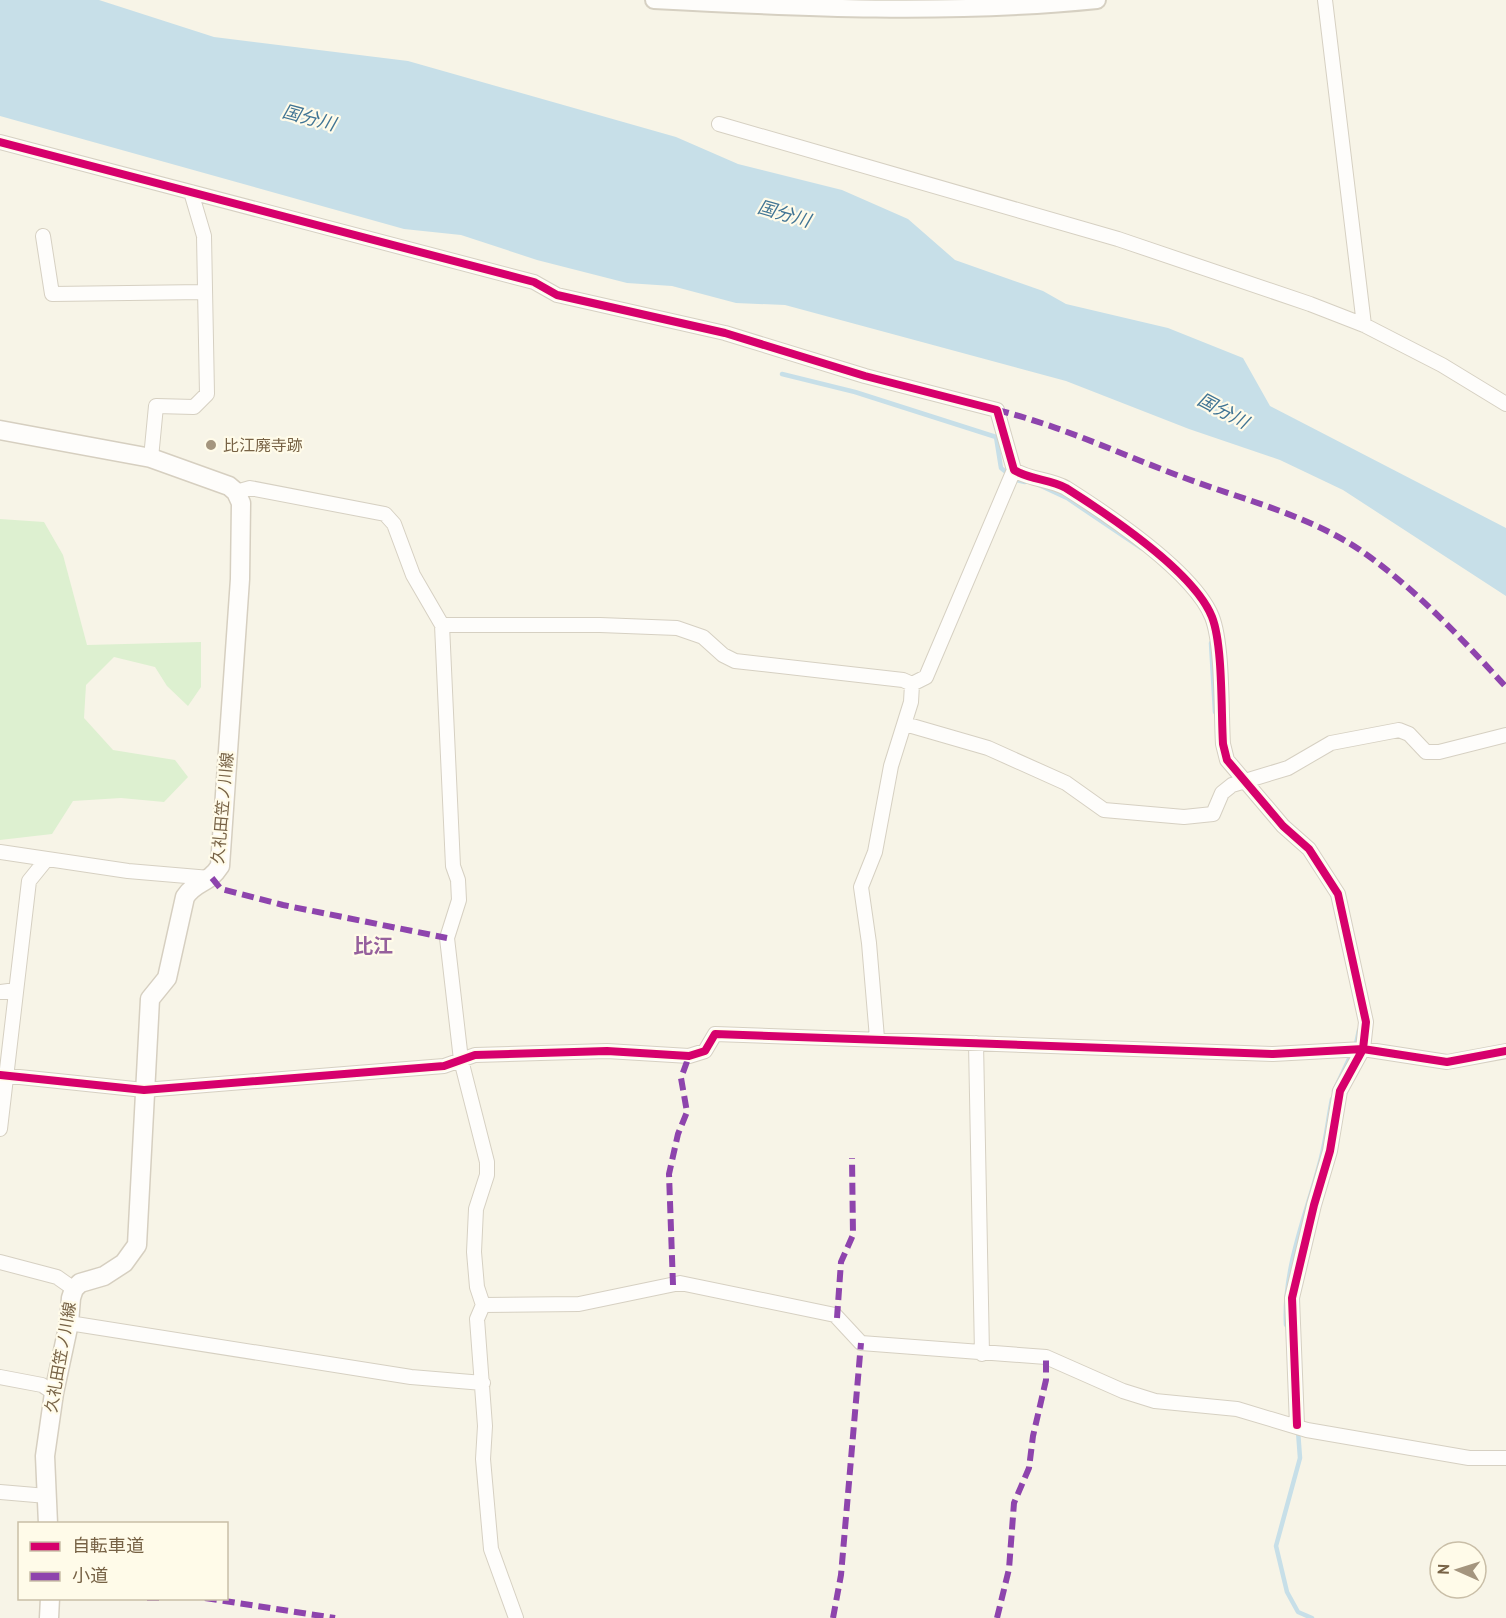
<svg xmlns="http://www.w3.org/2000/svg" width="1506" height="1618" font-family="'PT Sans','Noto Sans JP',sans-serif">
  <style>
    .green { fill: #ddf0d0 }
    .water { fill: #c7dfe8 }
    .lines { fill: none; stroke-linecap: round; stroke-linejoin: round }
    .stream { stroke: #c7dfe8; stroke-width: 4.5 }
    .minor-casing { stroke: #d6d0c2; stroke-width: 16 }
    .tertiary-casing { stroke: #d6d0c2; stroke-width: 20 }
    .secondary-casing { stroke: #d6cfc0; stroke-width: 21 }
    .minor { stroke: #fefdfb; stroke-width: 14 }
    .tertiary { stroke: #fefdfb; stroke-width: 16 }
    .secondary { stroke: #fefdfb; stroke-width: 18 }
    .quiet { stroke: #8e44ad; stroke-width: 6; stroke-dasharray: 12 6; stroke-linecap: butt }
    .cycleway-casing { stroke: #fffbe9; stroke-width: 11 }
    .cycleway { stroke: #d6006c; stroke-width: 8 }
    .poi-dot { fill: #a4957e; stroke: #fffbe9; stroke-width: 2 }
    .labels { text-anchor: middle; stroke-width: 4.5; stroke-linejoin: round; paint-order: stroke }
    .poi-label { font-size: 16px; fill: #776245; stroke: #fffbe9; text-anchor: start }
    .street-label { font-size: 16px; fill: #776245; stroke: #fffbe9 }
    .water-label { font-size: 18px; font-style: italic; fill: #407494; stroke: #fffbe9 }
    .quarter-label { font-size: 20px; font-weight: bold; fill: #95609c; stroke: #fffbe9 }
  </style>
  <rect width="100%" height="100%" fill="#f7f4e7"/>
  <!-- green -->
  <path class="green" d="M0,519L44,522L63,555L87,645L201,642V687L188,706L167,686L155,667L114,657L86,685L84,718L113,750L175,760L188,777L164,802L121,798L73,801L52,834L0,840Z"/>
  <!-- water -->
  <path class="water" d="M0,0H99L214,37L408,61L676,137L738,164L842,190L908,219L955,260L1043,291L1066,304L1168,328L1243,358L1270,406L1506,528V596L1343,490L1280,460L1189,429L1066,381L785,305L736,303L672,286L627,283L537,260L461,235L404,229L0,116Z"/>
  <g class="lines">
    <!-- stream -->
    <path class="stream" d="M782,374L855,392L996,437L1001,468L1016,480L1025,482
      M1039,485L1067,498L1141,548
      M1211,643L1215,712
      M1334,1091L1356,1044L1359,1030
      M1286,1325C1283,1267 1307,1213 1321,1158C1326,1139 1328,1119 1332,1099
      M1298,1431L1300,1458L1276,1546L1287,1592L1298,1612L1312,1618"/>
    <!-- minor casing -->
    <g class="minor-casing">
      <path id="minor" d="M1325,0L1364,325
        M719,124L1118,239L1310,304L1364,325L1442,365L1506,404
        M0,142L534,282L557,295L725,333L865,376L997,410L1014,470C1030,480 1050,479 1066,488C1107,514 1194,572 1212,617C1223,645 1221,712 1223,744L1227,760L1283,826L1309,849L1338,894L1366,1022L1363,1049L1340,1091L1330,1151L1314,1205L1292,1298L1297,1425
        M43,236L52,294L204,292
        M151,458L156,406L194,407L207,394L204,236L191,192
        M236,492L250,488L385,514L394,524L413,575L442,625L453,866L458,880L459,900L447,938L461,1060L487,1162V1175L476,1209L474,1252L477,1287L483,1305L477,1319L485,1426L483,1459L491,1549L516,1618
        M442,625H600L677,628L703,637L723,655L735,661L903,680L912,684L926,677L1014,470
        M905,724L988,748L1066,783L1104,810L1184,817L1213,814L1222,793L1232,785L1288,768L1331,743L1399,730L1409,734L1426,752H1439L1506,735
        M0,852L128,871L210,878
        M0,992L16,990
        M877,1038L869,943L861,887L875,852L891,766L911,702L912,684
        M976,1043L982,1354
        M0,1075L144,1090L444,1066L475,1055L607,1051L689,1056L705,1051L715,1034L1273,1054L1363,1049L1447,1062L1506,1051
        M0,1129L29,881L46,860
        M0,1262L57,1277L74,1289
        M483,1305L579,1304L680,1283L835,1315L861,1343L1046,1357L1123,1391L1155,1401L1237,1409L1307,1430L1469,1458H1506
        M69,1323L411,1377L483,1383
        M0,1377L42,1385L54,1393
        M0,1492L47,1496"/>
    </g>
    <!-- tertiary casing -->
    <g class="tertiary-casing">
      <path id="tertiary" d="M654,0C802,8 949,15 1097,0"/>
    </g>
    <!-- secondary casing -->
    <g class="secondary-casing">
      <path id="secondary" d="M0,430L151,458L229,486L236,492L241,503L240,579L220,866C208,885 196,880 185,897L167,978L150,999L137,1245L124,1263L104,1276L80,1283L74,1289L71,1298L69,1323L54,1393L45,1456L48,1524
        M49,1618L50,1598"/>
    </g>
    <!-- minor -->
    <use href="#minor" class="minor"/>
    <!-- tertiary -->
    <use href="#tertiary" class="tertiary"/>
    <!-- secondary -->
    <use href="#secondary" class="secondary"/>
    <!-- quiet -->
    <path class="quiet" d="M997,410C1062,426 1122,455 1185,478C1244,500 1308,515 1360,550C1415,588 1461,638 1506,687
      M212,878L221,889L283,905L447,938
      M673,1285L669,1174L678,1134L687,1112L681,1078L689,1056
      M837,1318L841,1262L853,1235L852,1158
      M147,1598H162
      M205,1598L335,1618
      M833,1618L841,1575L861,1343
      M997,1618L1009,1569L1014,1503L1029,1468L1033,1436L1046,1380V1357"/>
    <!-- cycleway casing -->
    <g class="cycleway-casing">
      <path id="cycleway" d="M0,142L534,282L557,295L725,333L865,376L997,410L1014,470C1030,480 1050,479 1066,488C1107,514 1194,572 1212,617C1223,645 1221,712 1223,744L1227,760L1283,826L1309,849L1338,894L1366,1022L1363,1049L1340,1091L1330,1151L1314,1205L1292,1298L1297,1425
        M0,1075L144,1090L444,1066L475,1055L607,1051L689,1056L705,1051L715,1034L1273,1054L1363,1049L1447,1062L1506,1051"/>
    </g>
    <!-- cycleway -->
    <use href="#cycleway" class="cycleway"/>
  </g>
  <!-- markers -->
  <circle class="poi-dot" cx="211" cy="445" r="6"/>
  <g class="labels">
    <!-- poi labels -->
    <g class="poi-label">
      <text x="223" y="451">比江廃寺跡</text>
    </g>
    <!-- street labels -->
    <g class="street-label">
      <text transform="translate(222 808) rotate(-85)" y="6">久礼田笠ノ川線</text>
      <text transform="translate(60 1357) rotate(-80)" y="6">久礼田笠ノ川線</text>
    </g>
    <!-- water labels -->
    <g class="water-label">
      <text transform="translate(309 118) rotate(15)" y="6">国分川</text>
      <text transform="translate(784 214) rotate(16)" y="6">国分川</text>
      <text transform="translate(1223 411) rotate(28)" y="6">国分川</text>
    </g>
    <!-- quarter labels -->
    <g class="quarter-label">
      <text x="373" y="953">比江</text>
    </g>
  </g>
  <!-- legend -->
  <rect x="18" y="1522" width="210" height="78" fill="#fffbe9" stroke="#c9bea7" stroke-width="1.5"/>
  <rect x="30" y="1542" width="30" height="9" fill="#d6006c" stroke="#c9bea7" stroke-width="1.5"/>
  <text x="72" y="1552" font-size="18" fill="#776245">自転車道</text>
  <rect x="30" y="1572" width="30" height="9" fill="#8e44ad" stroke="#c9bea7" stroke-width="1.5"/>
  <text x="72" y="1582" font-size="18" fill="#776245">小道</text>
  <!-- north arrow -->
  <g transform="translate(1458 1570) rotate(273)"><circle r="28" fill="#fffbe9" stroke="#c9bea7" stroke-width="1.5"/>
  <path d="M0-4.5L10 22L0 15L-10 22Z" fill="#a4957e"/>
  <text y="-9" font-size="16" font-weight="bold" text-anchor="middle" fill="#776245">N</text>
  </g>
</svg>
